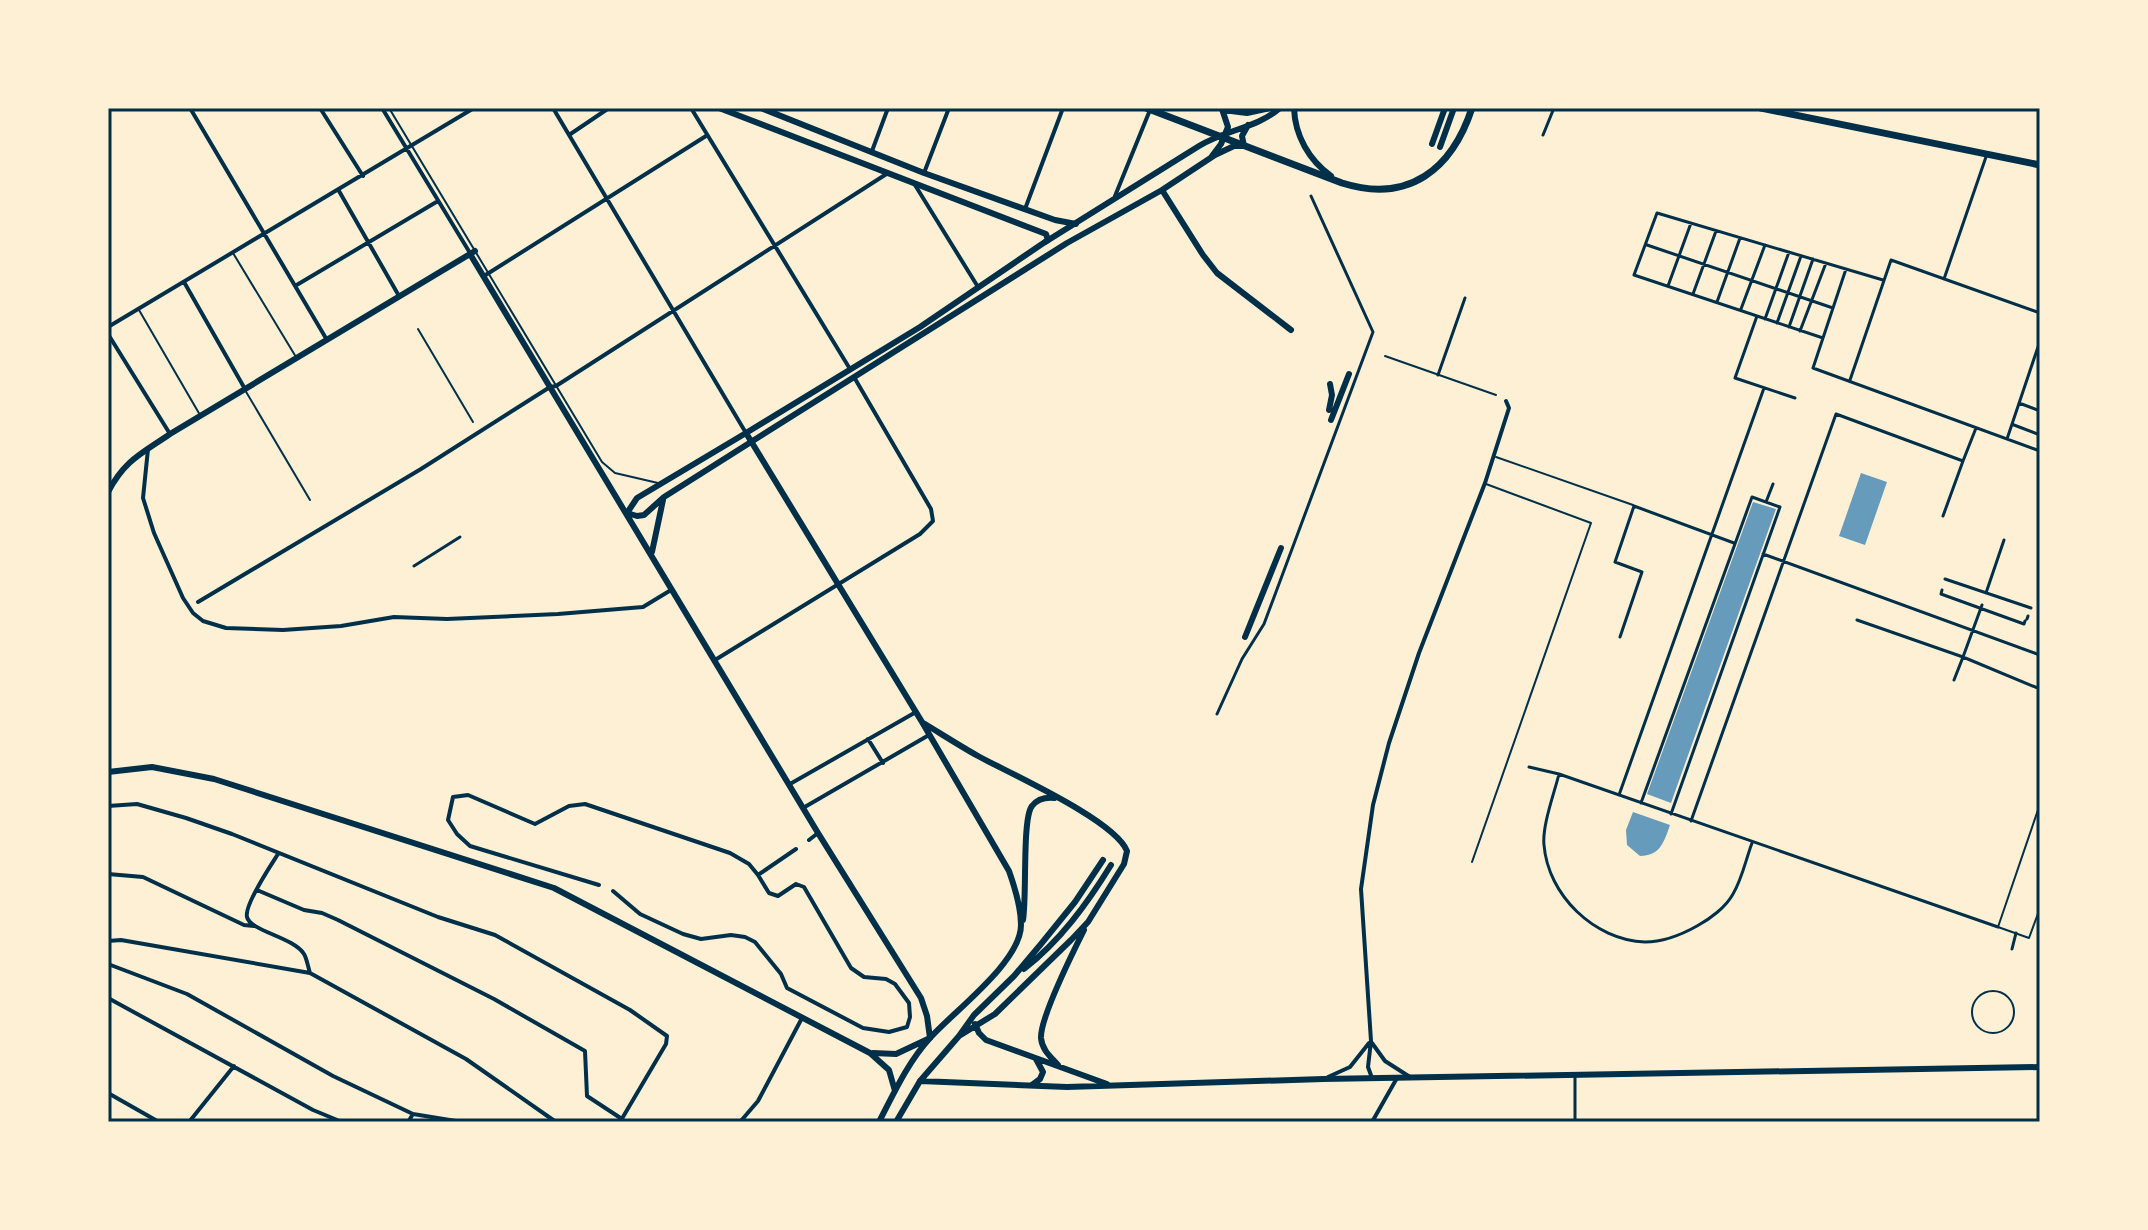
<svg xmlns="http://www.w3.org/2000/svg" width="2148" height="1230" font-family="'Fira Sans',sans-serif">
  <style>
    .water { fill: #669bbc }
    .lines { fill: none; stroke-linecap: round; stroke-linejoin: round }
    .service { stroke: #003049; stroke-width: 2 }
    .pedestrian { stroke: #003049; stroke-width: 3 }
    .minor { stroke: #003049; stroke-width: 4 }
    .tertiary { stroke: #003049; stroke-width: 6 }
    .secondary { stroke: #003049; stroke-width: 6 }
    .primary { stroke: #003049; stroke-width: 7 }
    .neatline { fill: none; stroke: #003049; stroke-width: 3 }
  </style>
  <rect width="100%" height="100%" fill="#fdf0d5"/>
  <!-- water -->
  <path class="water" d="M1861,473L1887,482L1865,545L1839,536Z
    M1753,502L1776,509L1671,803L1647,794Z
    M1633,812L1670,825C1664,842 1660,856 1640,856L1627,845L1626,830Z"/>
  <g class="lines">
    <!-- service -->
    <path class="service" d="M389,108L602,462L615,473L658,483
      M233,253L296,357
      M139,310L200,415
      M418,329L473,422
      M1385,356L1496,395
      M245,390L310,500
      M1496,457L1633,505
      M2040,804L1998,927L2029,938L2040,908
      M1472,862L1591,523L1486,484
      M1972 1012a21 21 0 1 1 42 0a21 21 0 1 1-42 0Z"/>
    <!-- pedestrian -->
    <path class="pedestrian" d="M1543,135L1554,108
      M1647,245L1833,308
      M1846,269L1813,368L2040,451
      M1944,279L1987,154
      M1668,286L1691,223
      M1693,294L1716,231
      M1717,302L1740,238
      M1741,309L1765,245
      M1757,316L1735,378L1795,398
      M1765,319L1789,252
      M1777,323L1801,256
      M1789,327L1813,259
      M1800,331L1826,263
      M1823,338L1634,275L1657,213L1883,280
      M1438,375L1465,298
      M1850,380L1891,260L2040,313
      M2019,403L2040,411
      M2014,425L2040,435
      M2007,439L2040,341
      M1766,502L1773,484
      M1943,516L1963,461
      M1763,554L2040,655
      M414,566L460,537
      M1945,579L2031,608
      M1942,590L1941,594L2024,624L2025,621
      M1986,593L2004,540
      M1982,605L1963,657L2040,689
      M2027,619L2028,616
      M1857,620L1963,657L1954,680
      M1620,637L1642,572L1615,562L1634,506L1734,543
      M1217,714L1242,659L1264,624L1373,332L1311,196
      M1529,767L1559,774L1998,927
      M1559,774C1554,794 1542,826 1544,845C1548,895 1594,940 1645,942C1664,942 1681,935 1697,926C1710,919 1726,907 1733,894C1742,879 1746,859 1752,843
      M1619,795L1764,388
      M1641,803L1752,497L1780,507L1671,814
      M1691,821L1836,414L1963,461L1976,428
      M2012,949L2016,933
      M1575,1122V1075"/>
    <!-- minor -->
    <path class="minor" d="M190,108L327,340
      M320,108L363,176
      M382,108L470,253
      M553,108L746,433
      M691,108L850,369
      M569,135L609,108
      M872,151L888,108
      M924,173L949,108
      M915,185L978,287
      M339,191L399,296
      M1115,196L1150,110
      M1025,209L1063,108
      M484,276L706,136
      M184,282L245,389
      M295,286L438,201
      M108,327L474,108
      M108,334L170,434
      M148,449L143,498L154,533L183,598L193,613L203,621L226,628L283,630L341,626L394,617L447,619L558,614L643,607L671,590
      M198,602L421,469L550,387L556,386L888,173
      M715,660L920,534L933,521L931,509L854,377
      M868,739L883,763
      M790,784L916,712
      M108,806L137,804L186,818L232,834L438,917L495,935L630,1010L667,1036L666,1044L620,1122
      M803,808L929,735
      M809,840L818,833
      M278,854C271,865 244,905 247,917C250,931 293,937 304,954C307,959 308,967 310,973
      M108,874L143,877L244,925L254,926
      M599,885L470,846L457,834L448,820L453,797L468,795L535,824L569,806L585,804L730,853L749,864L758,875L796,849
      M257,890L304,910L322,913L338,920L494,999L585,1051L587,1096L622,1119
      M613,891L640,914L683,934L701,939L731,935L745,937L755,942L781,974L787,988L863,1028L889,1032L907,1027L910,1017L909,1003L895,984L886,979L864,977L851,968L804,887L796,884L778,896L769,893L758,875
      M108,941L121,940L310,973L466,1059L556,1122
      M108,964L187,994L333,1076L413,1114L462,1122
      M108,998L313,1110L342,1122
      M1372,1043L1385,1061L1410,1077
      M1328,1077L1350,1067L1369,1043
      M1372,1078L1368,1067L1371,1041L1361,889L1373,805L1389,743L1419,653L1485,483L1509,408L1506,401
      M108,1093L159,1122
      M189,1122L234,1066
      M408,1122L413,1114
      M740,1122L758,1101L802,1018
      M1372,1122L1397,1078"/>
    <!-- tertiary -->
    <path class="tertiary" d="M719,108L1046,234L1048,240L1045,242
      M761,108L924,173L1055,220L1076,224
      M470,254L818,833L921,998L927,1016L930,1038
      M108,492C125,460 141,454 170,434L475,251
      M627,513L637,516L644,515L664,497L751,442
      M627,513L637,498L746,433
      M652,552L663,500"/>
    <!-- secondary -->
    <path class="secondary" d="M1294,108C1295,136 1309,160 1331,176
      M1223,110L1247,113L1270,108
      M1432,144L1445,108
      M1440,147L1454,108
      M1212,156L1221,144L1228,127L1222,109
      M1162,190L1203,255L1217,273L1291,330
      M1329,410L1332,395L1330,384
      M1331,420L1349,374
      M751,442L1067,243L1162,190L1215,155L1234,146H1244L1242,136L1248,125
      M1245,637L1281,548
      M925,724C943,735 960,746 978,756C1009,773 1115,820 1127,851L1124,864L1088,922L1071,940L995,1014L959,1036
      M108,772L152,767L214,779L554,888L870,1053L889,1070L895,1091
      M1023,920C1027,897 1022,818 1032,806C1038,798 1046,797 1055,798
      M1024,969C1060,941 1087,904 1111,865
      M975,1024L979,1033L986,1040L1107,1084
      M873,1053L896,1054L930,1038
      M1058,1065C1051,1057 1042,1050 1041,1038C1040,1019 1074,950 1084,930
      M920,1081L1067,1087L1323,1079L2040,1067
      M1032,1085L1040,1079L1043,1072L1036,1059
      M879,1122C894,1093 908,1062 930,1038C954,1011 1021,962 1021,925C1021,907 1015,888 1009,871L922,722L746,433L920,327L1042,244L1199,146C1225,130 1257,128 1280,108
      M896,1122L920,1081L959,1036L974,1015L1014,976L1041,944L1075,902L1103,860"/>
    <!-- primary -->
    <path class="primary" d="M1146,108L1342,183C1409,204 1452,169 1472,108
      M1761,108L2040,165"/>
  </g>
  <!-- border -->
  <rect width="2148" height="1230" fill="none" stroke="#fdf0d5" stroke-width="220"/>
  <rect x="110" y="110" width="1928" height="1010" class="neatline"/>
</svg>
